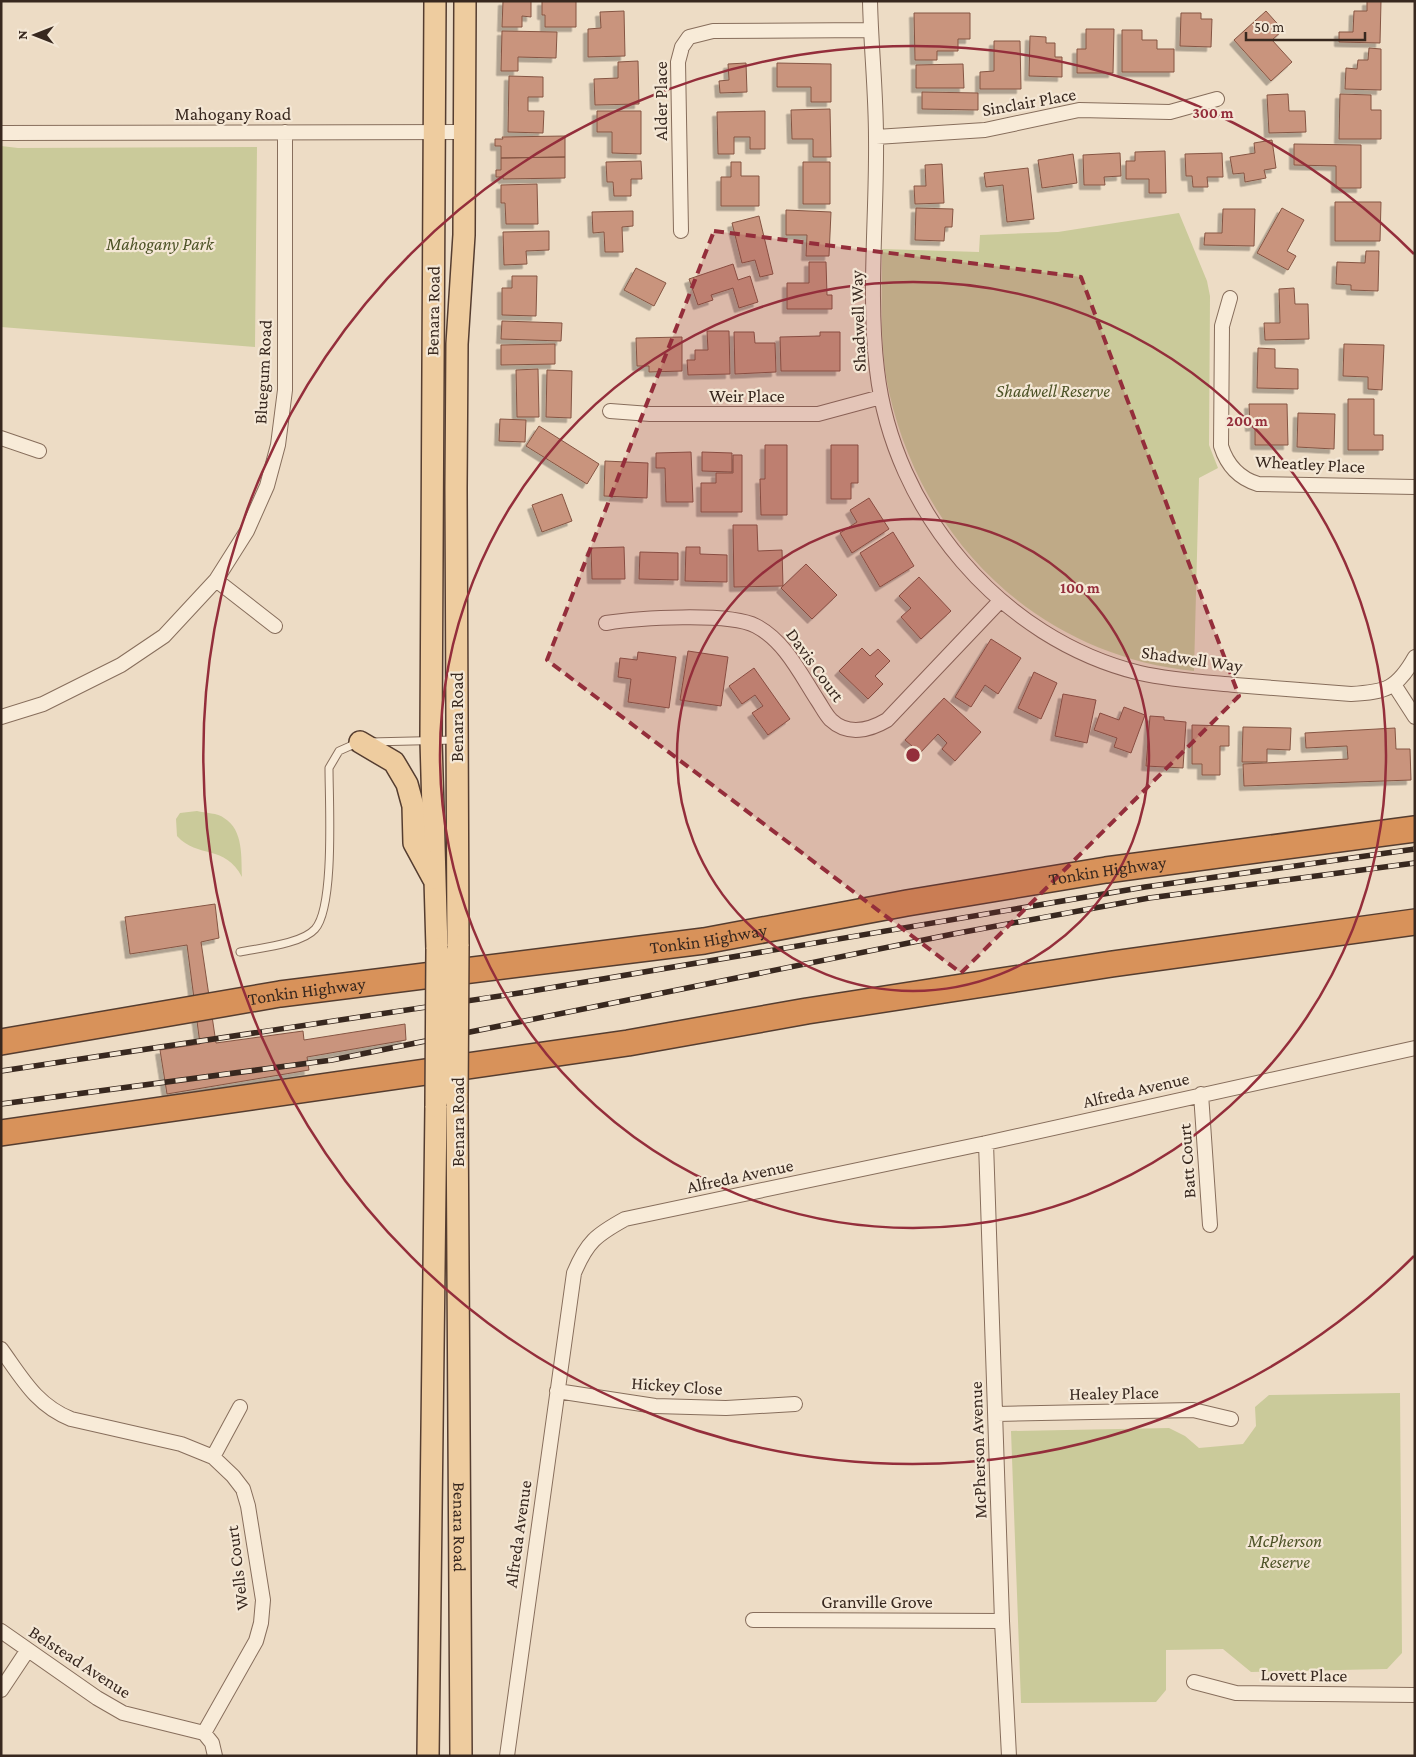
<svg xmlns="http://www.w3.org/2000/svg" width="1416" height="1757" font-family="'Crimson Pro',serif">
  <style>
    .green { fill: #caca9a }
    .building { fill: #c9947d; stroke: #855543; filter: url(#shadow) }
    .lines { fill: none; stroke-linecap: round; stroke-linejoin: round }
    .service-casing { stroke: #876e5c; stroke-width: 9 }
    .minor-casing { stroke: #876e5c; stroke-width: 16 }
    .primary-casing { stroke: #553d30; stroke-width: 24 }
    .motorway-casing { stroke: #553d30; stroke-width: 28 }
    .service { stroke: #f8ebd8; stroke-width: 7 }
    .minor { stroke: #f8ebd8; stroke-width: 14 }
    .primary { stroke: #eecc9f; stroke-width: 21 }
    .motorway { stroke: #d8925a; stroke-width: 25 }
    .rail-casing { stroke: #38281f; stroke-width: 5.5 }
    .rail { stroke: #f4e7d5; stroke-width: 4; stroke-dasharray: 11; stroke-linecap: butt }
    .primary-bridge-casing { stroke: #553d30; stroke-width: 24; stroke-linecap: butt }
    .primary-bridge { stroke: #eecc9f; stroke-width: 21 }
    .marked { fill: #942e3b; fill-opacity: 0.2; stroke: #942e3b; stroke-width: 4; stroke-dasharray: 10 6; stroke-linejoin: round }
    .ring { fill: none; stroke: #942e3b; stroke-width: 2.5 }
    .labels { text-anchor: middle; stroke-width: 4.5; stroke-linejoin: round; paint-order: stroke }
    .street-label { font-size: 18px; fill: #38281f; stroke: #f4e7d5 }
    .park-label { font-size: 18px; font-style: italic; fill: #4d5327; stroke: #f4e7d5 }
    .centre { fill: #942e3b; stroke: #f4e7d5; stroke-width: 2.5 }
    .ring-label { font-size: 15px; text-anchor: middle; font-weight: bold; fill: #942e3b; stroke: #f4e7d5; stroke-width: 4.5; stroke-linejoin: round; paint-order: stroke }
  </style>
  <defs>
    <filter id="shadow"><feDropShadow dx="-4.5" dy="4.5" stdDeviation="0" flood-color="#0004"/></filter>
  </defs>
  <rect width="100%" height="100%" fill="#eddcc5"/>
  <!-- green -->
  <path class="green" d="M1,146L18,148L257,147L255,347L1,327Z
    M1179,213L1207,281L1210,296L1209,445L1218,468L1199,478L1194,671C1039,655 923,543 889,392C879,345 882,297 882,249L979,252L980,235L1058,232Z
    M197,811C205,813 218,813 224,818C244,830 241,858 242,877C225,844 198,859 177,836L176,819L180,813Z
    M1400,1393L1402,1653L1387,1669L1251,1672L1223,1649L1166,1650V1690L1156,1702L1021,1703L1011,1431L1169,1428L1185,1436L1199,1448L1243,1444L1256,1426L1255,1407L1269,1395Z"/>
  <!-- building -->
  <path class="building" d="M503,1H531V17L522,16V27H502Z
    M542,1H576V27H545V15H542Z
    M1367,1H1381L1380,43L1339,42V32H1353L1354,11H1367Z
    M624,11L625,56L588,57V29L601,28L600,12Z
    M1266,11L1283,30L1272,40L1292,62L1271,81L1234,40Z
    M914,13H970V39H958V51H937V60H915Z
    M1181,13H1201V19H1212L1211,47L1180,46Z
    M1086,29H1114L1113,73H1077V49H1086Z
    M1122,30H1142V40H1157V49H1174V72H1122Z
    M502,31L557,32L556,58L518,57V71H501Z
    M1030,36L1046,37V43H1055V57H1062V77L1029,76Z
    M994,41H1020L1021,89H980V72L994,71Z
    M1369,48L1381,49V90L1345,89L1346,68L1357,69L1358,60H1368Z
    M638,61L639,104L595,105L594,79L618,78V62Z
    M746,63L747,92L720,93L719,81L729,80L728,64Z
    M777,63L831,64V102H811V87H777Z
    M963,64L964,88H916V65Z
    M509,76L543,77V97H528V111H544L543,133L508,132Z
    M922,92L978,93V110L922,109Z
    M1288,94L1289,111H1305L1306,132L1269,133L1267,95Z
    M1340,94L1371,95V110H1381V139H1339Z
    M830,109L831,157H813V139H792L791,110Z
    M597,111H641V154L612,153V132H597Z
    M765,111V149H750V137H734V154H718L717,112Z
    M565,136V157L501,158V146H495V139H503L502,137Z
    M1272,140L1276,168L1264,170L1266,178L1245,182L1244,173L1233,174L1230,157L1255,153L1254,143Z
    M1294,144L1361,145V188H1336V166L1294,165Z
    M1165,151L1166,193H1149V179H1126V161H1135V152Z
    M1120,153L1121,176L1104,177L1105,185H1084L1083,155Z
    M1222,153L1223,177H1207L1208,187H1193L1192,176H1186L1185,154Z
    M1073,154L1077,183L1042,188L1038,160Z
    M565,157V178L503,179V177H496V170H501V158Z
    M641,161L642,179H631V196H614L613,182H607L606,162Z
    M731,162H741V176H759V206H721V177H731Z
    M803,162H830V204H803Z
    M942,164L944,203L915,204L914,186H926L925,165Z
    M1028,168L1034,219L1007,222L1003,185L986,187L984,173Z
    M537,184L538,224H506L505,203H501V185Z
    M1335,202H1381L1380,241H1335Z
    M916,208L953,209L952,227H945L944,241L915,240Z
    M1282,208L1304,220L1287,251L1296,256L1288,270L1257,253Z
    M1223,209H1255L1254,246L1204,245L1205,233H1222Z
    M786,210L831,212L829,256H806L807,235H786Z
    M633,211V226L622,227L623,252H605L604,232L593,233L592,212Z
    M759,216L773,274L760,277L755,260L742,263L732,223Z
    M549,231V250L526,251L527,264L504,265L503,232Z
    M1366,251H1379L1378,291L1351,290V285L1336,284L1337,262L1365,263Z
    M809,262H826L827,295H832V309H787V283H809Z
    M733,264L738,280L750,276L758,302L739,308L733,288L711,295L713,300L698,305L689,279Z
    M636,268L666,283L654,306L624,290Z
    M512,276H537L536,316L502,315V288H512Z
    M1294,288L1295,304H1308L1309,339L1265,340L1264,323H1280L1279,289Z
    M502,321L562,323L561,341L501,339Z
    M707,331H729L730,374L688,375L687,360H695V350H708Z
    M734,332H754L755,343H775L776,372L735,374Z
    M820,332H840V371H781L780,337L820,336Z
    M682,337V371L649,372V366H637L636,338Z
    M555,344V364L501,365V345Z
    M1344,344L1384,345L1382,390L1368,389V377L1343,376Z
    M1258,348L1275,349V368L1298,369V389L1257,388Z
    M538,369L539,417H517L516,370Z
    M547,370L572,371L571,418L546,417Z
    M1348,399H1374V435H1383V450H1348Z
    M1249,404H1287L1288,445H1255V426L1250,427Z
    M1298,413L1335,414L1334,449L1297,447Z
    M500,419L526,420L525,442L499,441Z
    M539,426L599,464L587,484L526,446Z
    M765,445H787V515H761L760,479H765Z
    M831,445H858V483H851V499H831Z
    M691,452L693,502H666L665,468H656V453Z
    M702,452L732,453V472L702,471Z
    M733,455H742V512H701V483H716V473H733Z
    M605,461L648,463L647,498L604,496Z
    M562,494L572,521L542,532L532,505Z
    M869,498L889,529L852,553L840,533L857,522L850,510Z
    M733,525H757L758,551L782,550L783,586L734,587Z
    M893,532L914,566L880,587L860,553Z
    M624,547L625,579H592L591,548Z
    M686,547H700V554L727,555V582L685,581Z
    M640,552L678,553V580L639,579Z
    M806,564L837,595L812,619L781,588Z
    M919,577L951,611L921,639L901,617L911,608L899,596Z
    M991,639L1021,658L998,694L985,685L971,707L955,697Z
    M862,648L870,656L878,649L890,661L875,676L883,684L868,699L839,671Z
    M688,651L728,657L721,706L680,700Z
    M638,652L676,657L669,708L628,702L631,679L618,677L620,658L637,660Z
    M754,668L790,719L768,735L752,713L763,706L755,695L742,704L729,686Z
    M1034,672L1057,683L1041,719L1018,708Z
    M1063,694L1096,700L1087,743L1055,736Z
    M944,698L981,732L955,761L942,749L947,743L938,734L920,753L905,740Z
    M1124,707L1145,715L1131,753L1114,747L1117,738L1094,730L1100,713L1119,720Z
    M1150,716L1164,717V720L1186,722L1183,768L1146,766Z
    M1192,725L1229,726V746H1220V775H1202V764H1192Z
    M1243,727L1291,728L1290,750L1267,749V762H1242Z
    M1395,728L1396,749H1410L1411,780L1244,786L1243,764L1348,759L1347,746L1306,748L1305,733Z
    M215,904L219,938L201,942L216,1043L303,1031L304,1040L405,1024L406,1040L307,1057L309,1070L167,1094L160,1050L200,1044L187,945L130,954L125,917Z"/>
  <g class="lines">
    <!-- service casing -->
    <g class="service-casing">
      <path id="service" d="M370,742L455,740
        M240,952C259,948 302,944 315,929C335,907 329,801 329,768L339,751L357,743"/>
    </g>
    <!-- minor casing -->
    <g class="minor-casing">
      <path id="minor" d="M870,1C871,47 876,92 876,138C877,215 868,294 877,370C893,511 1001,639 1140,673C1171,680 1203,682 1235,685C1274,688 1312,691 1351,694C1386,692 1397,689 1415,657
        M1,133L464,132
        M876,137L985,130L1079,110L1170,112L1217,99
        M681,231L678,62L682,47L689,37L713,31L871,30
        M1230,298L1222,326L1221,446C1227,465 1238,478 1258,484L1415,487
        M610,411L650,414H818L881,397
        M1,438L39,451
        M216,580L275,626
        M606,623C637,618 729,612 756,626C785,641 801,675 818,701C822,707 826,715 831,720C848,736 870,730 887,720L1000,601
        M1395,686L1415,717
        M1,717L43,704L121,665L164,636L216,580L247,531L267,486L278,445L285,390V132
        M1201,1094L1210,1225
        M986,1143L1002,1621L1009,1756
        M1,1349C22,1378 36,1405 71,1419L181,1444L213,1457L233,1476L243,1489L248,1506L263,1600L261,1623L256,1641L204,1733
        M557,1391L655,1406L726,1408L795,1404
        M997,1414L1193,1410L1231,1419
        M213,1457L240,1407
        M753,1620L1002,1621
        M1,1631L97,1698L123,1713L204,1733L212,1743L215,1756
        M1194,1682L1236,1693L1415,1695
        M1,1690L27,1651
        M507,1756L574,1273C587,1242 596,1235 625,1219L986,1143L1415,1048"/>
    </g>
    <!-- primary casing -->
    <g class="primary-casing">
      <g id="primary">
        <path d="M435,1L431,740L437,949"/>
        <path d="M360,742L394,762L407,784L413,806L414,843L433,878"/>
        <path d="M458,946L456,488L457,344L464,235L465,1"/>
        <path id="s1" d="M457,1103L461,1756"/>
        <path d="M428,1756L436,1106"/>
      </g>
    </g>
    <!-- motorway casing -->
    <g class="motorway-casing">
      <g id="motorway">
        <path id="s2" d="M1,1042L280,994L704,941L907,903L1106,870L1415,829"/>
        <path d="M1,1133L628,1043L807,1011L1112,964L1415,922"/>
      </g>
    </g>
    <!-- service -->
    <use href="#service" class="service"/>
    <!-- minor -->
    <use href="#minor" class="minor"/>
    <!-- primary -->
    <use href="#primary" class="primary"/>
    <!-- motorway -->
    <use href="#motorway" class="motorway"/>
    <!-- rail casing -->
    <g class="rail-casing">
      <path id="rail" d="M1,1071L526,992L1145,887L1415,849
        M1,1104L332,1060L953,934L1149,898L1415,863"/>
    </g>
    <!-- rail -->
    <use href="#rail" class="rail"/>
    <!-- primary-bridge casing -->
    <g class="primary-bridge-casing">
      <path id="primary-bridge" d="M457,1103L458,946
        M436,1106L437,949"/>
    </g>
    <!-- primary-bridge -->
    <use href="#primary-bridge" class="primary-bridge"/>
  </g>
  <!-- marked area -->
  <path class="marked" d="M714,231L1081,277L1239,696L961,973L547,660Z"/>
  <!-- distance rings -->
  <g class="ring">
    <circle cx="913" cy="755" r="236"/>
    <circle cx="913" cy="755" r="473"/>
    <path d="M1414 1256A709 709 0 1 1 1414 254"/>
  </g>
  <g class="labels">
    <!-- street labels -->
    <g class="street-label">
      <text transform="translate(661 101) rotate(-90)" y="6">Alder Place</text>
      <text transform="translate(1029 102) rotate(-10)" y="6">Sinclair Place</text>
      <text x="233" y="120">Mahogany Road</text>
      <text transform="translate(433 311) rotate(-89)" y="6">Benara Road</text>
      <text transform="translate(858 321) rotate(-92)" y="6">Shadwell Way</text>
      <text transform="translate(263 372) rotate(-87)" y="6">Bluegum Road</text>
      <text x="747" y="402">Weir Place</text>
      <text transform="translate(1310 464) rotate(3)" y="6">Wheatley Place</text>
      <text transform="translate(1192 659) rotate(8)" y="6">Shadwell Way</text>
      <text transform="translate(815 665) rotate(54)" y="6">Davis Court</text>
      <text transform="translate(457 717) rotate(-90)" y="6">Benara Road</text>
      <text dy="6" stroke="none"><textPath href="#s2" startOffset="1120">Tonkin Highway</textPath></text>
      <text dy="6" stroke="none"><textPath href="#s2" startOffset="715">Tonkin Highway</textPath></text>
      <text dy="6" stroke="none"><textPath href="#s2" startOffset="310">Tonkin Highway</textPath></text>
      <text transform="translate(1136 1090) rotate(-13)" y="6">Alfreda Avenue</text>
      <text transform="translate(458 1122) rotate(-90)" y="6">Benara Road</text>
      <text transform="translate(1187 1161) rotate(-94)" y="6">Batt Court</text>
      <text transform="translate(740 1176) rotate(-12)" y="6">Alfreda Avenue</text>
      <text transform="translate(677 1386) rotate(4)" y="6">Hickey Close</text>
      <text transform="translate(1114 1393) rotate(-1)" y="6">Healey Place</text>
      <text transform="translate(978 1450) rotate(-92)" y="6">McPherson Avenue</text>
      <text dy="6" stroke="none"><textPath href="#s1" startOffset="424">Benara Road</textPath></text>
      <text transform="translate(518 1534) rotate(-82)" y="6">Alfreda Avenue</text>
      <text transform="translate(237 1568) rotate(-97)" y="6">Wells Court</text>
      <text x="877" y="1608">Granville Grove</text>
      <text transform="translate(80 1662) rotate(33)" y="6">Belstead Avenue</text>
      <text transform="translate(1304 1675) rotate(1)" y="6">Lovett Place</text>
    </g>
    <!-- park labels -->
    <g class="park-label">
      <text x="160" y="250">Mahogany Park</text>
      <text x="1053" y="397">Shadwell Reserve</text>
      <text x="1285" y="1547">McPherson<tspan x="1285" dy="21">Reserve</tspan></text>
    </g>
  </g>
  <circle cx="913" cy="755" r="8" class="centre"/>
  <g class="ring-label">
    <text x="1213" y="118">300 m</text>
    <text x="1247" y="426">200 m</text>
    <text x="1080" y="593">100 m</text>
  </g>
  <!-- border -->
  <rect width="1416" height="1757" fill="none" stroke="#38281f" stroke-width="5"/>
  <!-- north arrow -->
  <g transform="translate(35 35) rotate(270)" stroke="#f4e7d5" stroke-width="4" paint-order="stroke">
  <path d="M0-4L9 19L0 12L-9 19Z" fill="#38281f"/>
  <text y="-8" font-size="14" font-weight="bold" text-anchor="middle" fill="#38281f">N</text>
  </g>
  <!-- scale -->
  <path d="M1246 32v8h119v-8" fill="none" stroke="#38281f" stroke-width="2.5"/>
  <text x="1254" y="32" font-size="15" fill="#38281f" stroke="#f4e7d5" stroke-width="4" paint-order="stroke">50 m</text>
</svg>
